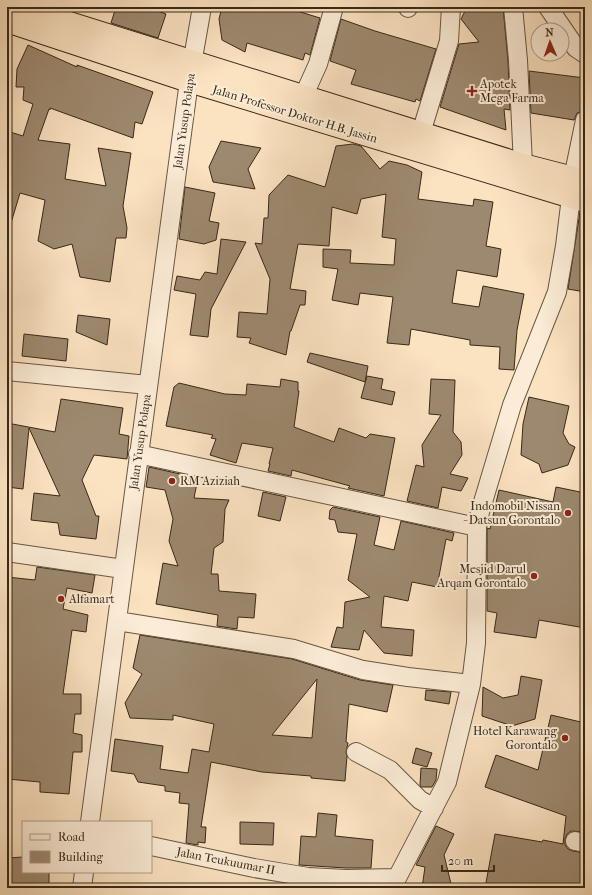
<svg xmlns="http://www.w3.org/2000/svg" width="592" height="895" font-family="'IM FELL French Canon',serif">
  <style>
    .building { fill: #9d896f; stroke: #382917; fill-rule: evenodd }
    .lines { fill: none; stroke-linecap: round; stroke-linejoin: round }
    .minor-casing { stroke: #695742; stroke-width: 20 }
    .highway-casing { stroke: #382917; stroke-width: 24 }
    .minor { stroke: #fcecd7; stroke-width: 18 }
    .highway { stroke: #fbe2c1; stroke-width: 22 }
    .poi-dot { fill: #8f2418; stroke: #fcecd7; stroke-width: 1.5 }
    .labels { text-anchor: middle; stroke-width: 4; stroke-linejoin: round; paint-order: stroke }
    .poi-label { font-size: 12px; fill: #382917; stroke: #fcecd7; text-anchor: start }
    .street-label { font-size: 12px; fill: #382917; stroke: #fcecd7 }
  </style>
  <rect width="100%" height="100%" fill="#fbe2c1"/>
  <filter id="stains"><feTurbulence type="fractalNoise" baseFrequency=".005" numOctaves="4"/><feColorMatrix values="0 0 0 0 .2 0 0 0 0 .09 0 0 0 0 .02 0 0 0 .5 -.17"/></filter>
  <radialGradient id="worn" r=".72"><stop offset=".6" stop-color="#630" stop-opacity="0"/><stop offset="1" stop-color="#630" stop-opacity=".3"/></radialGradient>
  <!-- building -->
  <path class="building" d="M116,7H147L166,14L158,38L111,23Z
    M222,7H284L320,18L310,55L305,53L303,60L247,43L245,52L222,40L219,19Z
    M467,7H503L508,61L510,110L504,109L506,130L440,107L459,44L479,42L461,19Z
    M341,19L375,31L436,49L420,101L416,99L415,102L351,84L356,70L330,61Z
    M28,45L77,67V65L153,92L142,124L135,122L133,138L50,108V110L49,109L38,140L70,144L65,179L106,186L98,148L131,153L123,206L127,228L126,238H116L110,282L80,277L72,244L54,249L38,241L45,200L20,193L11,223H7V131L23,136L33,104L23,100L24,87H16L17,69Z
    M529,71L585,78V110L577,113L574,120L531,113Z
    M221,141L261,148L248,169L255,189L213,182L209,167Z
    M353,144L361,146L380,169L389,161L407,165L422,172L418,199L473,206L474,199L493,202L486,246L501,249L497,277L457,270L452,303L479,307L483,286L524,294L517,330L514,370L499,369L500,347L470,345V340L411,329L409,345L387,343L393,297L360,293L358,305L332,300L338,269L323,267V249L351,250L350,263L394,265L396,239L382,237L386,194L361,199L357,214L332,207L329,246L298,244L290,289L306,291L305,305H300L291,331H290L286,355L249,343L251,338L237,337L239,312L267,314L270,279L255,243L262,244L264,218H268L269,195L288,175L325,187L336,146Z
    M185,187L215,193L209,221L219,223L216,240L204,244L179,239Z
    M580,212L585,213V292L568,289Z
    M221,239L246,242L211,309L208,337L190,335L196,294L174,290L177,276L200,280L205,272L217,274Z
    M78,315L110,319L107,345L76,332Z
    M24,334L68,339L66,361L22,356Z
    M310,353L368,366L365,382L307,362Z
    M367,376L383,379L381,389L395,392L392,405L361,398Z
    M281,379L298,382V391H299L294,427L334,442L339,428L366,438L370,434L395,438L384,496L348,488L350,486L292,470L291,476L268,471L270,464H269L273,448L242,443L236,463L210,455L216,439L211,438L213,435L166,426L174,387L179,383L225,394L246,395L247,384L280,387Z
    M431,379L455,380L453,432L461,442L462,455L450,474L468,478L461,491L442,487L438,508L407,501L416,465L424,467L422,445L441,415L429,414Z
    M529,397L569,406L563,433L569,444L575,447L568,465L542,473L539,464L521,455L523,424Z
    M61,399L123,408L119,434L129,436L127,459L94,455L82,480L96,516H99L96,539L60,535L58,523L31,520L34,493L60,496L29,428L23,489L7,487V423L55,432Z
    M149,467L198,478L194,498L229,500L225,509L223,542L214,548L211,574H218L219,591L256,594L254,618L238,617L237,629L217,626L218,615L156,604L163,563L178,566L169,541L173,519L165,490L146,487Z
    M556,487L585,493V628L539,620L536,638L494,632L497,613L487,611V528L490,529L499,490L553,502Z
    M263,492L286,497L280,521L258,516Z
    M333,507L380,517L374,545L394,550L401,521L454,533L452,541L446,539L437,587L412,582L408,601L384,596L381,627L414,630L412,656L384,653L364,630L359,650L331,647L337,627L343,628L345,602L370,597L348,580L357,534L338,532L335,520L329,519L330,510Z
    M37,567L95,575L92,593L67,588L63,609L88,615L86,632L72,630L63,694H81V714H75L73,733L82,735V752H73L69,794L40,792V782L7,779V577L35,580Z
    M140,635L292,659L360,680L393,685L387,712L349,704L346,742L348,743L346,752L347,756L345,781L311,778V776L262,772L211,762L201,827H206L205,843L198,842V845L186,843L189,804L179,803L180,793L165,791V786L138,782L134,774L111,771L115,739L163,746L160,769L188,773L192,749L209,752L214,724L173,715V720L130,718L125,703L142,674L133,668ZM317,679L312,738L272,735Z
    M521,676L542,680L535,719L512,726L482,716L483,687L503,698L518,695Z
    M426,690L451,692L449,704L425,700Z
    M551,715L585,723V832L571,831L567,834L565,839V845L568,849L573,851L585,853V884L579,883L578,888H485L495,834L542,842L543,840L563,844L566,816L485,787L496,755L538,770Z
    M416,748L432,753L427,767L412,763Z
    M421,768L437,769L436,780L432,787H421L420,785Z
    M318,813L337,815L335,836L373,840L371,868H346L299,865L301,836L316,837Z
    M240,822L274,823L273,845L240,844Z
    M436,826L454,834L444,855L452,888H422L425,867L416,865Z
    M23,857V872H49V888H7V858Z"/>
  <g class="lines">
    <!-- minor casing -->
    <g class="minor-casing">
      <path id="minor" d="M513,7L518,60L523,165
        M548,7L576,48L585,54
        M408,8V7
        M304,95L318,64L334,7
        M421,133L449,41L451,7
        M573,178L585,120
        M7,371L148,385
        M138,454L477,527
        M7,552L123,569
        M117,621L294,649L363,670L408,677L471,684
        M356,752L390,770L420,800L434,808
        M90,822L189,81L202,7
        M575,841L585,843
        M151,846L254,868L308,877L346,879L397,878
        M82,888L84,872
        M395,888L397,878L447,782L471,684L476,643L477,527L480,512L512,405L557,292L565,246L571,197"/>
    </g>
    <!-- highway casing -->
    <g class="highway-casing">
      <path id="highway" d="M18,7L523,165L585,181
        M7,21L189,81L585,201"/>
    </g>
    <!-- minor -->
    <use href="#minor" class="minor"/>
    <!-- highway -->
    <use href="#highway" class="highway"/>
  </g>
  <!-- markers -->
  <g class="poi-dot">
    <path d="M470 85h4v4h4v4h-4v4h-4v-4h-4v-4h4z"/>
    <circle cx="172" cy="481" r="4"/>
    <circle cx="568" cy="513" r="4"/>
    <circle cx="534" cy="576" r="4"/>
    <circle cx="61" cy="599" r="4"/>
    <circle cx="565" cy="738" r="4"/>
  </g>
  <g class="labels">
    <!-- poi labels -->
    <g class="poi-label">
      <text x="480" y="88">Apotek<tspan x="480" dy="14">Mega Farma</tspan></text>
      <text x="180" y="485">RM Aziziah</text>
      <text x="560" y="510" text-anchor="end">Indomobil Nissan<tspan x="560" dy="14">- Datsun Gorontalo</tspan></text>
      <text x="526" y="573" text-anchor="end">Mesjid Darul<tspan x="526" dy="14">Arqam Gorontalo</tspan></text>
      <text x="69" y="603">Alfamart</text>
      <text x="557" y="735" text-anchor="end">Hotel Karawang<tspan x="557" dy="14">Gorontalo</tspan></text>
    </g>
    <!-- street labels -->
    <g class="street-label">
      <text transform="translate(295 114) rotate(17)" y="4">Jalan Professor Doktor H.B. Jassin</text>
      <text transform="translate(184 121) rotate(-82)" y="4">Jalan Yusup Polapa</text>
      <text transform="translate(140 442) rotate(-82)" y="4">Jalan Yusup Polapa</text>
      <text transform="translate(226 861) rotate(11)" y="4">Jalan Teukuumar II</text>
    </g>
  </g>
  <!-- margin -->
  <rect width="592" height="895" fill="none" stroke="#fbe2c1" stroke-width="24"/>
  <rect x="8" y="8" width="576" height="879" fill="none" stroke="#382917" stroke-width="2"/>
  <rect x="12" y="12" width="568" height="871" fill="none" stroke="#382917"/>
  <!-- legend -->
  <rect x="22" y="821" width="130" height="52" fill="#fcecd7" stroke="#ae9e8a"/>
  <rect x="30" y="834" width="20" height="6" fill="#fcecd7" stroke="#ae9e8a"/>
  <text x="58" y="841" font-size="12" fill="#382917">Road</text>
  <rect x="30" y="851" width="20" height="12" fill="#9d896f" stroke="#ae9e8a"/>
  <text x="58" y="861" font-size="12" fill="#382917">Building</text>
  <!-- north arrow -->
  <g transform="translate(550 42) rotate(358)"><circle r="19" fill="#fcecd7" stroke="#ae9e8a"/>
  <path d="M0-3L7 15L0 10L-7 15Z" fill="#8f2418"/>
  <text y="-6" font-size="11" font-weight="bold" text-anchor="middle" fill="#382917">N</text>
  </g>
  <!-- scale -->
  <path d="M442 865v6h52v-6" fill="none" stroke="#382917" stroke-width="2"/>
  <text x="448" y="865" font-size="12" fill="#382917" stroke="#fcecd7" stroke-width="3" paint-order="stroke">20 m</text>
  <rect width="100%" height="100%" filter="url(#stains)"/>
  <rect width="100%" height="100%" fill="url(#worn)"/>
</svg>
